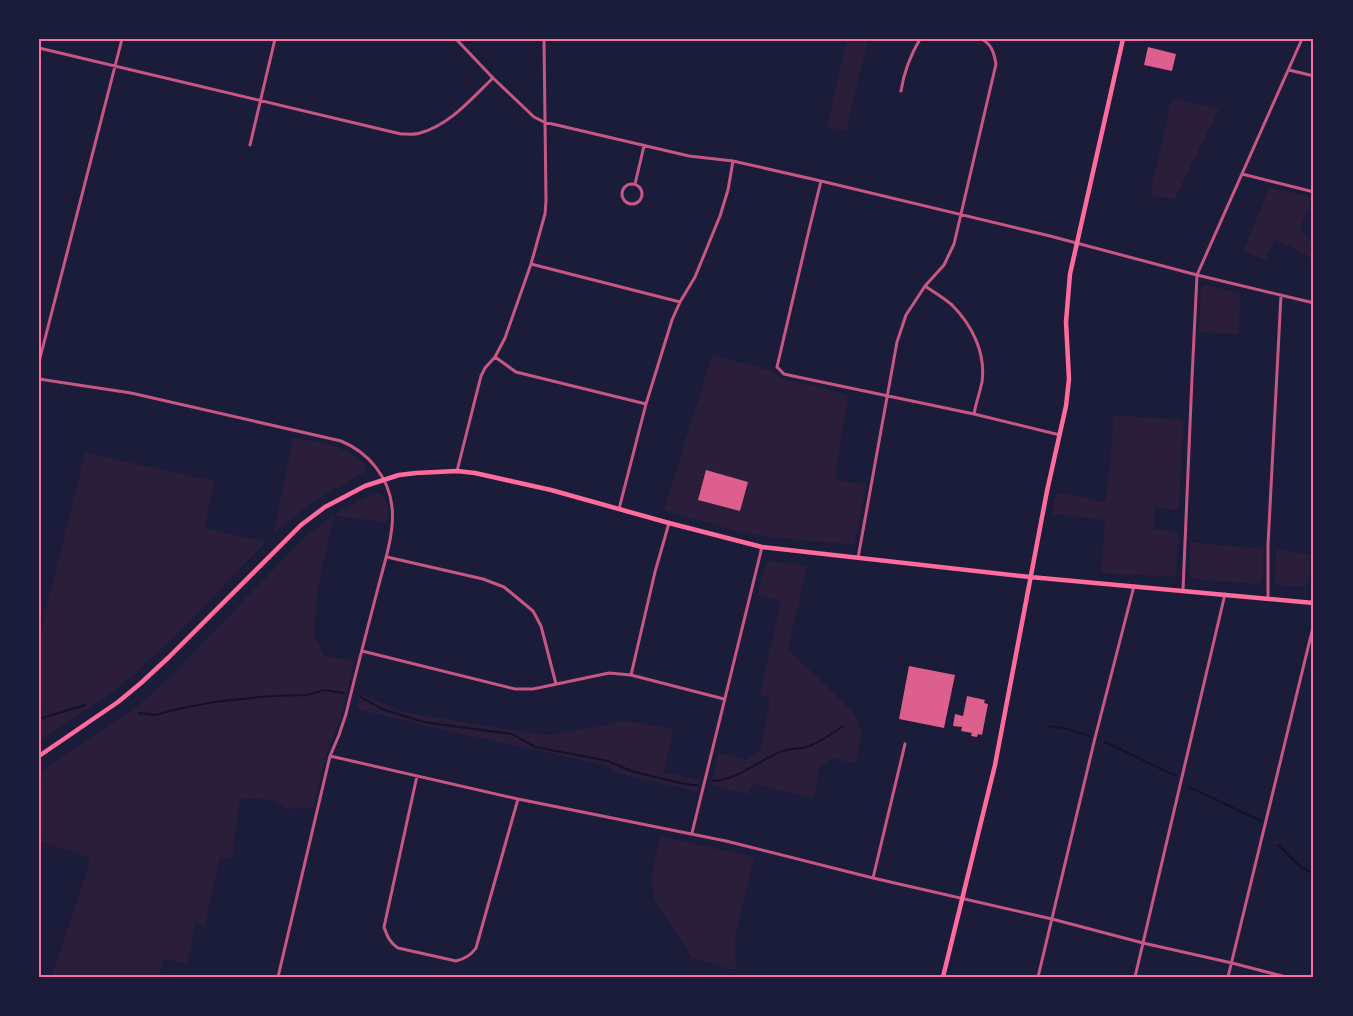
<svg xmlns="http://www.w3.org/2000/svg" width="1353" height="1016" font-family="Figtree,sans-serif">
  <style>
    .green { fill: #2a1e3b }
    .lines { fill: none; stroke-linecap: round; stroke-linejoin: round }
    .stream { stroke: #12122b; stroke-width: 2 }
    .building { fill: #dd5f8e }
    .minor { stroke: #c65784; stroke-width: 3 }
    .secondary { stroke: #ff6b9d; stroke-width: 4.5 }
    .neatline { fill: none; stroke: #ff6b9d; stroke-width: 2 }
  </style>
  <rect width="100%" height="100%" fill="#1b1b3a"/>
  <!-- green -->
  <path class="green" d="M847,39H868L846,131L827,127Z
    M1172,98L1219,109L1174,200L1150,194Z
    M1270,187L1313,198L1300,228L1314,245V259L1275,239L1265,260L1243,251Z
    M1206,285L1241,294L1238,334L1199,332L1201,289L1203,286Z
    M712,355L772,371L780,378L848,395L835,479L866,485L854,545L770,537L737,531L664,510Z
    M1114,415L1183,420L1179,510L1155,507L1154,529L1179,532L1176,577L1101,573L1105,520L1052,514L1056,492L1106,502Z
    M293,438C321,443 343,444 365,464V472L316,500L291,519L273,535Z
    M85,453L215,481L204,528L266,542L168,643L117,689L39,742V638Z
    M378,493C390,499 388,511 387,523L334,515L317,592L314,637L325,656L354,661L341,717L327,752L313,808L286,809L271,800L240,798L232,859L220,857L205,925L195,924L187,964L164,959L159,977H51L91,858L39,841V772L93,737L140,704L173,674L297,545C321,523 347,503 378,493Z
    M1190,542L1264,549L1262,581L1258,584L1193,579L1189,576Z
    M1276,550L1310,554L1309,580L1305,587L1280,586L1275,583Z
    M770,561L807,566L788,649L854,713L862,732L856,764L831,758L819,768L814,798L754,784L748,794L711,785L718,753L745,760L760,752L770,700L760,693L781,602L758,595L765,565Z
    M360,694L405,712L499,728L548,735L596,727L623,720L673,729L664,772L699,780L697,792L613,772L608,766L430,727L356,709Z
    M660,836L754,857L734,943L737,971L692,958L654,898L651,878Z"/>
  <g class="lines">
    <!-- stream -->
    <path class="stream" d="M361,697L382,709L423,722L512,734L535,747L608,761L631,771L663,779L691,785H698
      M138,713L156,715L173,710L214,702L271,696L307,695L324,690L344,693
      M39,719L85,705
      M1048,726L1063,728L1090,736
      M1105,742L1176,776
      M713,781C738,780 760,759 783,751C790,748 799,749 806,747C820,743 831,734 843,726
      M1189,787L1261,821
      M1278,845C1290,855 1298,869 1314,873"/>
  </g>
  <!-- building -->
  <path class="building" d="M1148,47L1176,54L1172,71L1144,65Z
    M706,470L748,482L740,511L698,500Z
    M909,666L955,675L944,728L899,719Z
    M967,696L985,700L984,703L988,704L982,735L978,734L977,737L971,736L972,733L961,731L962,727L953,726L955,714L963,716Z"/>
  <g class="lines">
    <!-- minor -->
    <path class="minor" d="M456,39L493,78L534,117L544,122L689,156L733,161L821,181L1050,236L1197,275L1314,303
      M39,48L401,134C407,134 415,135 420,133C450,125 472,98 493,78
      M1289,70L1314,76
      M901,91C904,71 910,56 920,39
      M250,145L275,39
      M1242,174L1314,192
      M821,181L809,230L777,367L784,374L793,376L974,414L1060,435
      M635,184L644,146
      M622 194a10 10 0 1 1 20 0a10 10 0 1 1-20 0Z
      M531,264L680,302
      M925,286C934,292 944,298 952,305C972,325 986,353 982,382C980,392 976,403 974,414
      M495,357L516,372L646,404
      M39,362L122,39
      M39,379L131,393L341,441C368,452 389,477 392,507C395,532 384,564 378,588C367,630 356,672 346,714L339,735L330,756L278,977
      M457,471L481,376L485,368L495,357L505,338L531,264L545,214L546,201L544,39
      M619,509L646,404L672,320L680,302L695,277L720,216L728,190L733,161
      M387,557L483,579L504,587L533,611L541,626L556,684
      M858,558L897,342L906,315L925,286L944,265L954,244L996,64C994,53 992,44 981,39
      M1183,590L1192,378L1197,275L1302,39
      M1268,598V545L1281,295
      M362,651L515,689H533L609,673L631,675L724,699
      M631,675L655,572L669,523
      M330,756L518,799L726,841L873,878L1052,919L1143,943L1232,963L1286,977
      M417,776L384,927C387,936 390,943 398,948L456,961C465,959 471,955 476,948L518,799
      M692,833L762,547
      M873,878L905,744
      M1038,977L1095,738L1134,586
      M1135,977L1225,594
      M1228,977L1314,623"/>
    <!-- secondary -->
    <path class="secondary" d="M39,756L118,702L141,683L169,657L301,525L325,507L365,486L399,475L416,473L457,471L475,473L551,490L669,523L762,547L1030,577L1314,603
      M943,977L995,765L1047,491L1066,406L1069,379L1066,322L1070,274L1123,39"/>
  </g>
  <!-- border -->
  <rect width="1353" height="1016" fill="none" stroke="#1b1b3a" stroke-width="81"/>
  <rect x="40" y="40" width="1272" height="936" class="neatline"/>
</svg>
